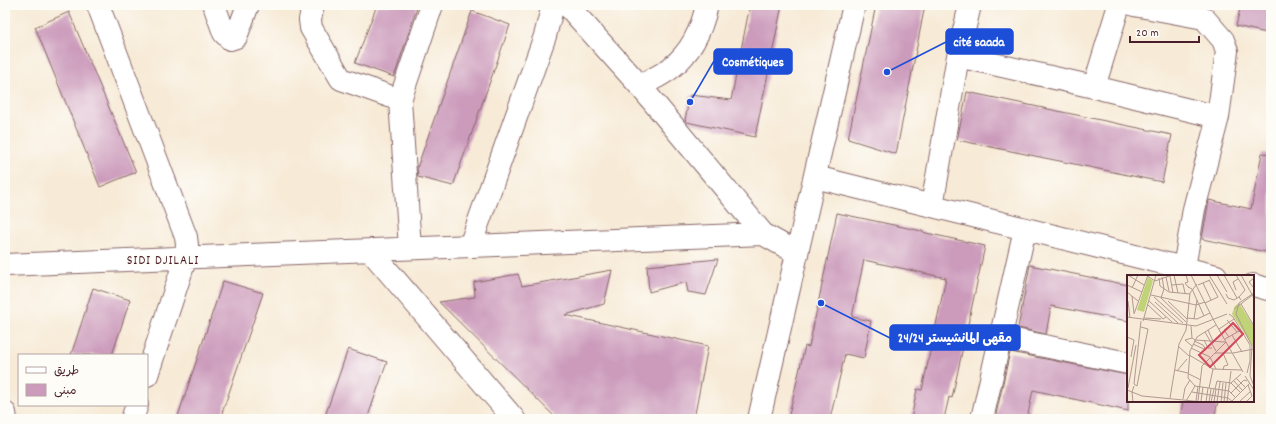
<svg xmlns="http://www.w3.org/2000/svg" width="1276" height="424" font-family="Dekko,'Playpen Sans Arabic',sans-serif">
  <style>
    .building { fill: #cc9bbc }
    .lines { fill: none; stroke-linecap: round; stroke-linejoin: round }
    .street-casing { stroke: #876667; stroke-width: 24 }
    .secondary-casing { stroke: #876667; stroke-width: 24 }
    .street { stroke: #fff; stroke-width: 22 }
    .secondary { stroke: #fff; stroke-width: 22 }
    .labels { text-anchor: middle; stroke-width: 3.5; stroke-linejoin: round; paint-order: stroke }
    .neighbourhood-label { font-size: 13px; letter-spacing: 1px; fill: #4a1f2b; stroke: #fdfcf7 }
    .inset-road { fill: none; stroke: #b29992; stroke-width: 1 }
    .view { fill: #d1495b; fill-opacity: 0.15; stroke: #d1495b; stroke-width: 2 }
    .inset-edge { fill: none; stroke: #4a1f2b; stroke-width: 2 }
    .leader { fill: none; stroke: #1d4ed8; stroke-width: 1.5 }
    .callout-dot { fill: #1d4ed8; stroke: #fdfcf7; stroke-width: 1.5 }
    .callout { fill: #1d4ed8; stroke: #1d4ed8; stroke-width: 1.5 }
    .callout-label { font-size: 13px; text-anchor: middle; font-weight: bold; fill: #fff }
  </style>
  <rect width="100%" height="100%" fill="#fdfcf7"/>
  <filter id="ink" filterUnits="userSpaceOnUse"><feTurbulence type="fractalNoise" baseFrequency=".025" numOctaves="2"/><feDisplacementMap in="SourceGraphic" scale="8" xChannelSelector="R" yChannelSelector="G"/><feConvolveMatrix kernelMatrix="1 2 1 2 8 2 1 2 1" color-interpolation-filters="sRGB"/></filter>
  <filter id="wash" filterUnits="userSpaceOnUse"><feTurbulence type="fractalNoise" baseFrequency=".012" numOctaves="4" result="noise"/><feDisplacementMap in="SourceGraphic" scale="16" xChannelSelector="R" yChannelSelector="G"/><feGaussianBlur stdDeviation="0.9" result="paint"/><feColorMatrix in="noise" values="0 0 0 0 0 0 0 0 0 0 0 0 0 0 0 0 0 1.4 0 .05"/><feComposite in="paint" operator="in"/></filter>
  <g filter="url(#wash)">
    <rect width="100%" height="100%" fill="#f7ead6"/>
    <g id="blocks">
      <!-- building -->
      <path class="building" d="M377,5H418L394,77L355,63Z
        M750,5H782L755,137L687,122L685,120L690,95L731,100Z
        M876,5H925L896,154L848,139Z
        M1241,5H1271V34L1236,26Z
        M472,11L510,25L453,186L418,177L417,168Z
        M69,12L136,172L100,187L35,27Z
        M967,92L1172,135L1162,182L957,140Z
        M1262,153L1271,154V253L1202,239L1209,200L1251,209Z
        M837,213L922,231V232L985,246L952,398L949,397L944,419H911L917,389L922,390L946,278L864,260L852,317L871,321L864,358L845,354L830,419H788L805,346L809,347Z
        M718,259L706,295L688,292L686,282L649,292L647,266Z
        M1030,265L1128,285V321L1051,306L1046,334L1018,328Z
        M612,270L604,304L565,315L708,346L694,419H557L439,302L475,297L474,282L518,274L522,286Z
        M223,281L263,293L220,419H177Z
        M93,288L130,300L112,355H71Z
        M348,349L387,362L367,419H324Z
        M1010,352L1128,375V411L1033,390L1027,419H995Z
        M1183,401H1218L1214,419H1180Z"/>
    </g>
  </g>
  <g filter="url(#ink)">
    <use href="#blocks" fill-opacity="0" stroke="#876667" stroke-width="1"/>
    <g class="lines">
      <!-- street casing -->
      <g class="street-casing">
        <path id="street" d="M98,5L186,237L187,245L186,257L147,375
          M214,5L224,33L230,39L236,37L248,5
          M313,5L310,20L311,28L341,79L400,100
          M567,5L640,86L763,234
          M1134,5L1204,18L1223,40L1227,51L1218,117L1194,209L1184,268
          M958,56L1094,87L1218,117
          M640,86C650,80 663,75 672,67C691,52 702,28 707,5
          M1094,87L1119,5
          M815,177L1216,276
          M932,206L958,56L970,5
          M470,246L545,36L553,5
          M410,248L400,100L432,5
          M370,250L514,419
          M5,265L763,234L797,253
          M1253,285L1271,290
          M1000,337L1128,363
          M5,413L6,419
          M132,419L137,405
          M982,419L1025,229"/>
      </g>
      <!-- secondary casing -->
      <g class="secondary-casing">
        <path id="secondary" d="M759,419L854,5"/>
      </g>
      <!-- street -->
      <use href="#street" class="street"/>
      <!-- secondary -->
      <use href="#secondary" class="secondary"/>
    </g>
  </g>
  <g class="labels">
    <!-- neighbourhood labels -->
    <g class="neighbourhood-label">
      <text x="163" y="264">SIDI DJILALI</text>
    </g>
  </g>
  <!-- overview -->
  <g transform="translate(1127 275)">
    <rect width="127" height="127" fill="#f7ead6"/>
    <path d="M21,2L26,6L17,37L10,35ZM112,28L127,52V73L105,39L108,31Z" fill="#c0d376"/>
    <path class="inset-road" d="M1,0L17,10M19,0L28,6L45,0M47,0L51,18M59,0L61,7L58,8L62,13M64,0L86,44M82,0L100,29M90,0L100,17M97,0L110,23M109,0L118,15L112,22M114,0L127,23M43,1L46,18M39,2L42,16M32,3L33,11L42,17L63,19M127,3L122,7L127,13M82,5L91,22M76,8L84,25M0,10L15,17M45,10L56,9L58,18M71,10L83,5M61,12L65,14L77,41M5,13L11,0M109,15L106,7L111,4M0,17L11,26M127,18L112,28L109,39L125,71L123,101L127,111M99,19L101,23L107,25L112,22L114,25M24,20L69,30L78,27M5,21L7,38M27,22L56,48M34,23L59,47M34,23L37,14L35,2M1,26L3,43M22,26L45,47M41,26L60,44M28,27L51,48M78,28L91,22M20,29L36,44L39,42M114,29L127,51M107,34L127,19M7,39L21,0M102,39L106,42L123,70V86L120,98M0,42L69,51L100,39M17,43L34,44M60,43L70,44L83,38M67,44L70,25M86,44L116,97M100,45L110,57M16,46L29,0M64,51L65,63L68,65L98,67M14,52L21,54L10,111L7,109L14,46M92,54L107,44M81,55L86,66M78,57L89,76M105,60L115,77M0,62L7,65L4,82M102,62L97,55L104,50M98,64L114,55M77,65L81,73H85M67,66L76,70L79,75M66,69L79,75M65,71L58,65L65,63M52,72L62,81M64,73L83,82L89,94M88,78H105M96,78L101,90L97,91L96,95M106,78L127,74M62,80L86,94L115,95M48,95L61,98M50,96L60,84M62,99L74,105M118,101L127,115M109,103L119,113M107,106L116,116M104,108L114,118M68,111L61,103L63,76L70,62L89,50M68,111L102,116L108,122M1,113L9,70M82,113L86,94M88,114L90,106L104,108L114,99M0,115L15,121L77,127M65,117L101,123L106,127M104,118L117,105L120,106M43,123L52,69L59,55L63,18L70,9M56,124L58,113L63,105M59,126L68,111M69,126L71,111M71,126L75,91L99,67M74,126L76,112M6,127L5,117L7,111M79,127L81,113M82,127L84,114M84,127L87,114M87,127L89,114M90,127L93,107M94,127L96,108M97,127L99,108M100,127L104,96M104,127L123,108M112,127L124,116M119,127L125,121L121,110"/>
    <path class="view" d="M106,48L116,59L83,92L72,80Z"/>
    <rect width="127" height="127" class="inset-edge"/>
  </g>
  <!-- callouts -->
  <path class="leader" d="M887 72L946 42M690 102L714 61M821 303L890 338"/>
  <g class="callout-dot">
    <circle cx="887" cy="72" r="4"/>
    <circle cx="690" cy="102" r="4"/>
    <circle cx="821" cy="303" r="4"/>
  </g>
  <g class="callout">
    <rect x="946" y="29" width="67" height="25" rx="4"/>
    <rect x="714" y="49" width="78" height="25" rx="4"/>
    <rect x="890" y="325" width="130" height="25" rx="4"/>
  </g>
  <g class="callout-label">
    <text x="979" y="46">cité saada</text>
    <text x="753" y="66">Cosmétiques</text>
    <text x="955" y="342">مقهى المانشيستر 24/24</text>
  </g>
  <!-- margin -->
  <rect width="1276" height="424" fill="none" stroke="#fdfcf7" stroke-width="20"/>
  <!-- legend -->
  <rect x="18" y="354" width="130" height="52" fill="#fdfcf7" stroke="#b5a4a5"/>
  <rect x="26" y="367" width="20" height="6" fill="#ffffff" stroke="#b5a4a5"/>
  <text x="54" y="374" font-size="12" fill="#4a1f2b">طريق</text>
  <rect x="26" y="384" width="20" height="12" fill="#cc9bbc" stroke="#b5a4a5"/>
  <text x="54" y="394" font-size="12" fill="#4a1f2b">مبنى</text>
  <!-- scale -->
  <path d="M1130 36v6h69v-6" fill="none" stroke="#4a1f2b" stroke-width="2"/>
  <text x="1136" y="36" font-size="12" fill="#4a1f2b" stroke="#fdfcf7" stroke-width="3" paint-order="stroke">20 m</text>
</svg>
